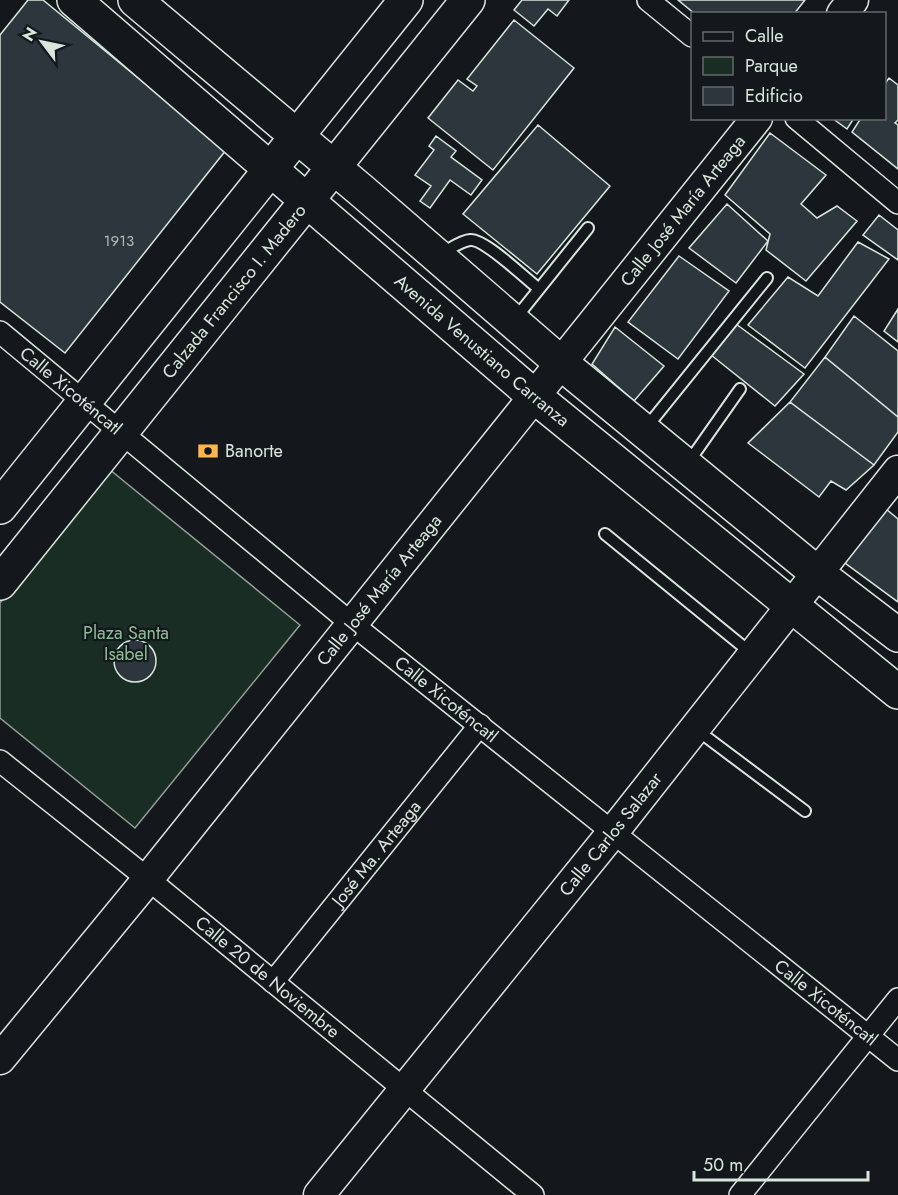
<svg xmlns="http://www.w3.org/2000/svg" width="898" height="1195" font-family="Jost,sans-serif">
  <style>
    .green { fill: #1a2d24; stroke: #939e99; stroke-width: 1.5 }
    .building { fill: #2c363c; stroke: #d8e6dc; stroke-width: 1.5 }
    .lines { fill: none; stroke-linecap: round; stroke-linejoin: round }
    .lane-casing { stroke: #d8e6dc; stroke-width: 14 }
    .street-casing { stroke: #d8e6dc; stroke-width: 24 }
    .secondary-casing { stroke: #d8e6dc; stroke-width: 33 }
    .primary-casing { stroke: #d8e6dc; stroke-width: 36 }
    .lane { stroke: #14181c; stroke-width: 10 }
    .street { stroke: #14181c; stroke-width: 21 }
    .secondary { stroke: #14181c; stroke-width: 30 }
    .primary { stroke: #14181c; stroke-width: 33 }
    .labels { text-anchor: middle; stroke-width: 4.5; stroke-linejoin: round; paint-order: stroke }
    .number-label { font-size: 15px; fill: #adbab4 }
    .street-label { font-size: 18px; fill: #d8e6dc; stroke: #14181c }
    .poi-label { font-size: 18px; fill: #d8e6dc; stroke: #14181c; text-anchor: start }
    .park-label { font-size: 18px; fill: #8ac095; stroke: #14181c }
  </style>
  <rect width="100%" height="100%" fill="#14181c"/>
  <!-- green -->
  <path class="green" d="M109,469L300,625L135,828L0,718V603Z"/>
  <!-- building -->
  <path class="building" d="M28,0H43L226,150L65,353L0,302V35Z
    M522,0H569L557,16L548,9L534,26L514,10Z
    M678,0H805L794,14H695Z
    M514,20L574,68L493,170L428,118L458,80L473,91L477,86L467,79Z
    M889,78L898,85V120L895,123L898,125V169L852,132L861,118H884V85Z
    M832,118H854L847,129Z
    M538,125L610,186L537,274L463,214Z
    M770,133L826,175L801,204L817,218L837,206L857,221L806,281L766,250L770,234L725,195Z
    M436,136L456,151L451,157L482,180L471,195L450,180L430,208L420,201L431,186L415,175L434,150L429,146Z
    M727,204L768,241L736,283L689,248Z
    M879,215L898,230V260L863,235Z
    M858,242L889,259L805,368L748,325L788,277L818,296Z
    M679,256L729,291L678,359L628,322Z
    M898,309V342L884,331Z
    M854,316L898,351V417L825,357Z
    M736,324L804,374L775,406L711,355Z
    M615,327L664,366L634,401L592,364Z
    M825,357L898,417V432L874,465L790,402Z
    M790,402L874,465L846,490L831,481L819,497L748,443Z
    M886,509L898,519V602L845,563Z
    M114 661a21 21 0 1 1 42 0a21 21 0 1 1-42 0Z"/>
  <g class="lines">
    <!-- lane casing -->
    <g class="lane-casing">
      <path id="lane" d="M440,254C449,250 460,241 470,240C484,238 526,279 539,289
        M515,319L588,228
        M646,428L767,278
        M688,463L740,389
        M605,534L751,653
        M697,730L805,811"/>
    </g>
    <!-- street casing -->
    <g class="street-casing">
      <g id="street">
        <path d="M648,0L692,36"/>
        <path d="M796,118L898,203"/>
        <path id="s1" d="M0,332L352,624L898,1060"/>
        <path id="s2" d="M0,761L148,879L533,1195"/>
        <path id="s3" d="M273,982L480,725"/>
        <path d="M740,1195L898,999"/>
      </g>
    </g>
    <!-- secondary casing -->
    <g class="secondary-casing">
      <g id="secondary">
        <path d="M842,14L853,0"/>
        <path id="s4" d="M0,1059L148,879L757,118"/>
        <path id="s5" d="M319,1195L613,832L898,471"/>
      </g>
    </g>
    <!-- primary casing -->
    <g class="primary-casing">
      <g id="primary">
        <path id="s6" d="M74,0L534,396L898,692"/>
        <path d="M135,0L362,191L561,363L817,573L898,635"/>
        <path d="M0,507L406,0"/>
        <path id="s7" d="M0,583L468,0"/>
      </g>
    </g>
    <!-- lane -->
    <use href="#lane" class="lane"/>
    <!-- street -->
    <use href="#street" class="street"/>
    <!-- secondary -->
    <use href="#secondary" class="secondary"/>
    <!-- primary -->
    <use href="#primary" class="primary"/>
  </g>
  <!-- icons -->
  <defs>
    <g id="bank-bare" transform="scale(1.62)"><path d="M-6-4H6V4H-6ZM0-2.3a2.3 2.3 0 1 0 0 4.6a2.3 2.3 0 1 0 0-4.6Z" fill="#ffb74d" stroke="#14181c" stroke-width="2.5" paint-order="stroke"/></g>
  </defs>
  <g fill-rule="evenodd">
    <use href="#bank-bare" x="208" y="451"/>
  </g>
  <g class="labels">
    <!-- number labels -->
    <g class="number-label">
      <text x="119" y="246">1913</text>
    </g>
    <!-- street labels -->
    <g class="street-label">
      <text dy="6" stroke="none"><textPath href="#s4" startOffset="1089">Calle José María Arteaga</textPath></text>
      <text dy="6" stroke="none"><textPath href="#s7" startOffset="374">Calzada Francisco I. Madero</textPath></text>
      <text dy="6" stroke="none"><textPath href="#s6" startOffset="538">Avenida Venustiano Carranza</textPath></text>
      <text dy="6" stroke="none"><textPath href="#s1" startOffset="92">Calle Xicoténcatl</textPath></text>
      <text dy="6" stroke="none"><textPath href="#s4" startOffset="603">Calle José María Arteaga</textPath></text>
      <text dy="6" stroke="none"><textPath href="#s1" startOffset="578">Calle Xicoténcatl</textPath></text>
      <text dy="6" stroke="none"><textPath href="#s5" startOffset="464">Calle Carlos Salazar</textPath></text>
      <text dy="6" stroke="none"><textPath href="#s3" startOffset="165">José Ma. Arteaga</textPath></text>
      <text dy="6" stroke="none"><textPath href="#s2" startOffset="344">Calle 20 de Noviembre</textPath></text>
      <text dy="6" stroke="none"><textPath href="#s1" startOffset="1064">Calle Xicoténcatl</textPath></text>
    </g>
    <!-- poi labels -->
    <g class="poi-label">
      <text x="225" y="457">Banorte</text>
    </g>
    <!-- park labels -->
    <g class="park-label">
      <text x="126" y="639">Plaza Santa<tspan x="126" dy="21">Isabel</tspan></text>
    </g>
  </g>
  <!-- legend -->
  <rect x="691" y="12" width="195" height="108" fill="#14181c" stroke="#626a69" stroke-width="1.5"/>
  <rect x="703" y="32" width="30" height="9" fill="#14181c" stroke="#626a69" stroke-width="1.5"/>
  <text x="745" y="42" font-size="18" fill="#d8e6dc">Calle</text>
  <rect x="703" y="57" width="30" height="18" fill="#1a2d24" stroke="#626a69" stroke-width="1.5"/>
  <text x="745" y="72" font-size="18" fill="#d8e6dc">Parque</text>
  <rect x="703" y="87" width="30" height="18" fill="#2c363c" stroke="#626a69" stroke-width="1.5"/>
  <text x="745" y="102" font-size="18" fill="#d8e6dc">Edificio</text>
  <!-- north arrow -->
  <g transform="translate(42 42) rotate(302)" stroke="#14181c" stroke-width="4.5" paint-order="stroke">
  <path d="M0-4.5L10 22L0 15L-10 22Z" fill="#d8e6dc"/>
  <text y="-9" font-size="16" font-weight="bold" text-anchor="middle" fill="#d8e6dc">N</text>
  </g>
  <!-- scale -->
  <path d="M694 1171v9h174v-9" fill="none" stroke="#d8e6dc" stroke-width="3"/>
  <text x="703" y="1171" font-size="18" fill="#d8e6dc" stroke="#14181c" stroke-width="4.5" paint-order="stroke">50 m</text>
</svg>
